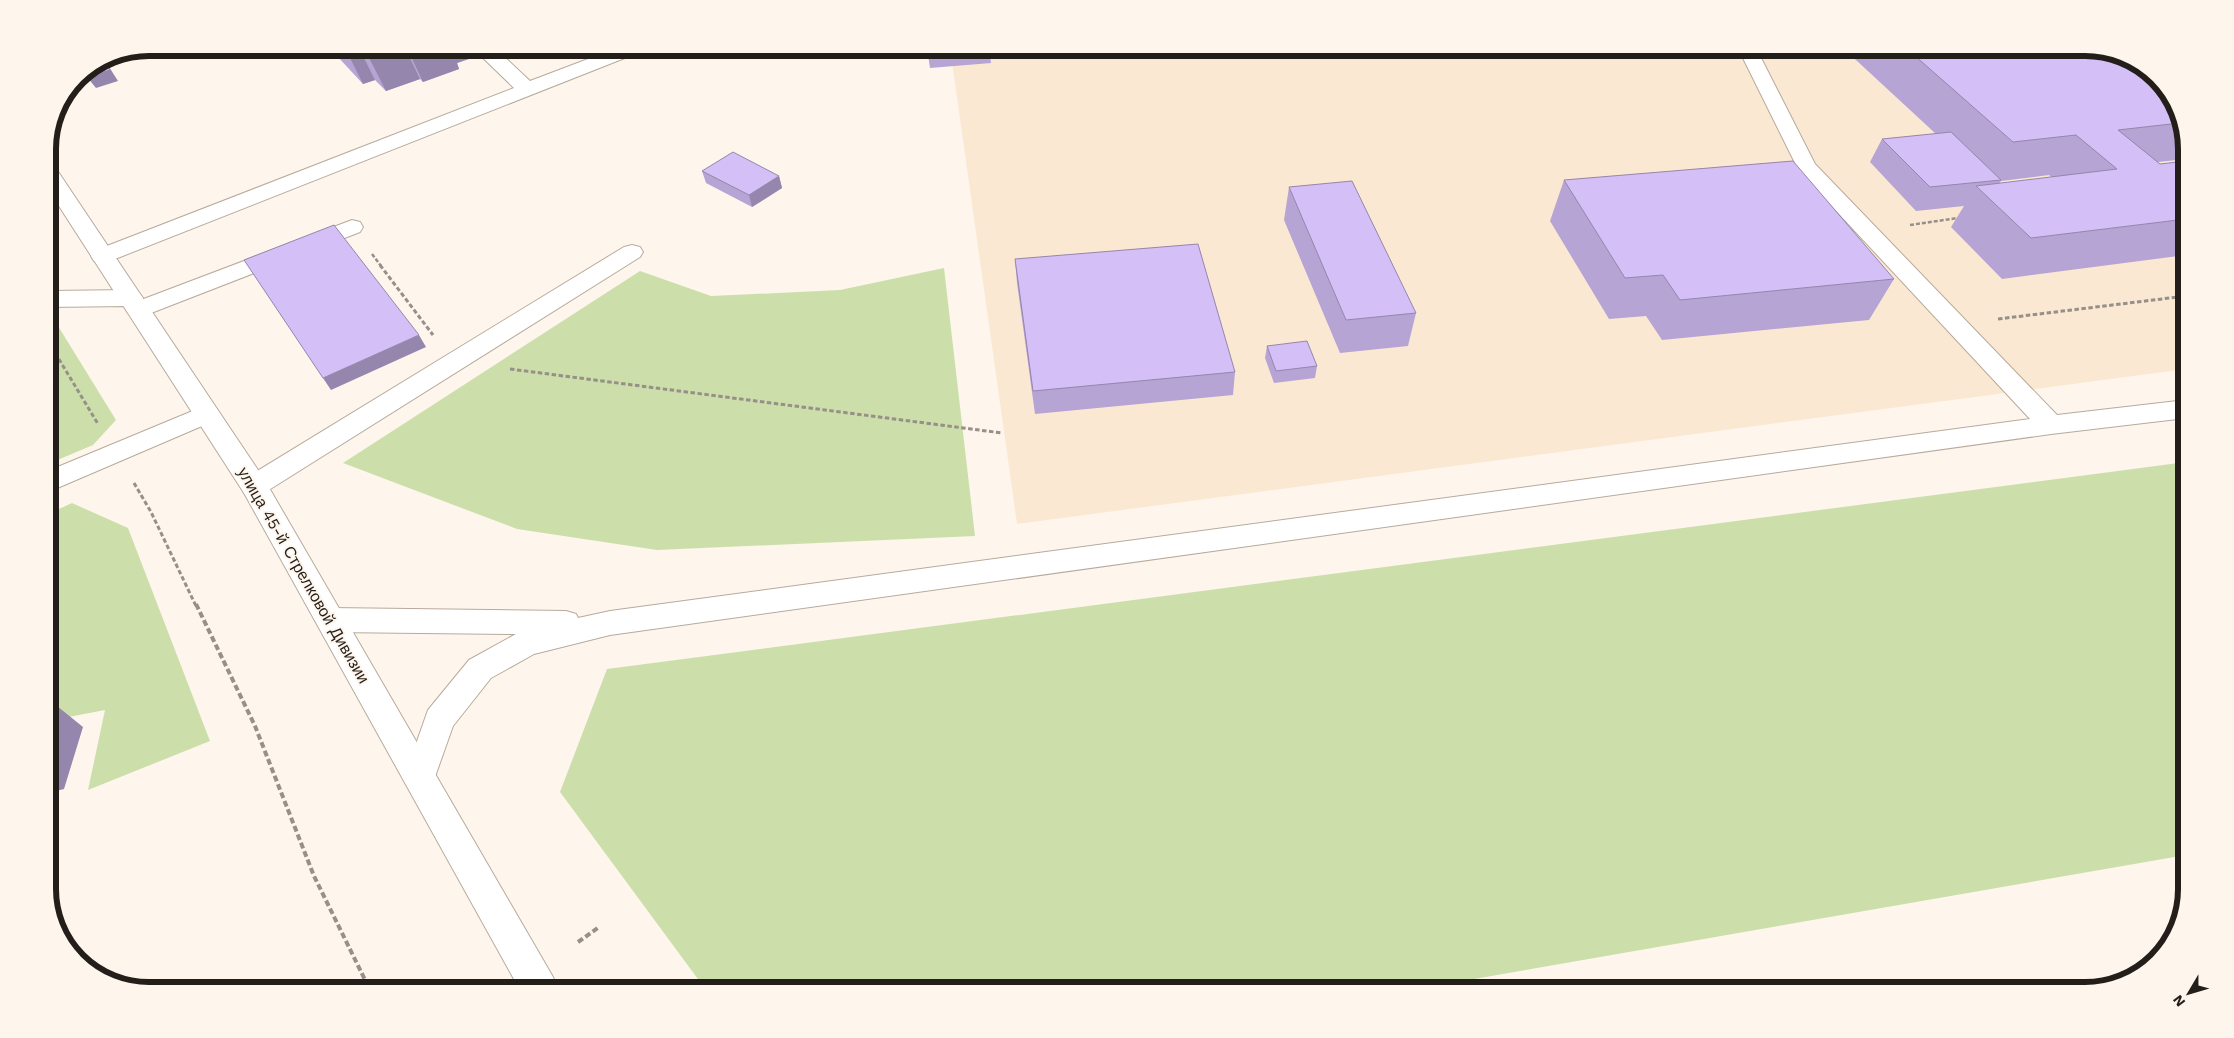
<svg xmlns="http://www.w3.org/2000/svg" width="2234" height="1038" font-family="'Work Sans',sans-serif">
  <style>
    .built { fill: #fbe8d3 }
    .green { fill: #ccdfaa }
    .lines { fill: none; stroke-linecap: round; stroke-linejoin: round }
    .minor-casing { stroke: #b7aa9c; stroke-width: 2 }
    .major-casing { stroke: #b7aa9c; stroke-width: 2 }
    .path-far2 { stroke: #969088; stroke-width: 2.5; stroke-dasharray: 4 2; stroke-linecap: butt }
    .path-far1 { stroke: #969088; stroke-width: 3; stroke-dasharray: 4.5 2.5; stroke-linecap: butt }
    .path { stroke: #969088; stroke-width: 4; stroke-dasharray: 6 3; stroke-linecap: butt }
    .minor { fill: #fff; fill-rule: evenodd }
    .major { fill: #fff; fill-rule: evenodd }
    .wall { fill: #b6a4d4; fill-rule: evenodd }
    .shaded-wall { fill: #9486ac }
    .building { fill: #d4bff6; stroke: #9486ac }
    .labels { text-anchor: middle; stroke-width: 4; stroke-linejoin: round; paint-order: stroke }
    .street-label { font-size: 16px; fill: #231e19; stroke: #fef6ed }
    .rim { fill: none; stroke: #231e19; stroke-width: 6 }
  </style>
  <rect width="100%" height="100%" fill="#fef6ed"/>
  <!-- built -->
  <path class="built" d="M950,48H2085L2186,142V369L1017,524Z"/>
  <!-- green -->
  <path class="green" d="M944,268L975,536L657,550L517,529L343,463L640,271L711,296L840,290Z
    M58,326L116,420L93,445L48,464V327Z
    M2186,462V855L1411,990H706L560,792L607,669Z
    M72,503L128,528L210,741L88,790L105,710L48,721V514Z"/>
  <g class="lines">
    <!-- minor casing -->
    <g class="minor-casing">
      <path id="minor" d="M481,48H495L530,81L617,48H642L640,52L110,261L102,263L94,261L91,256L94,251L514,88L481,56L479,52Z
        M1738,48H1756L1815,164L2057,415L2186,400V418L2051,434L610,635L534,654L491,678L453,726L431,788L420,793L409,788L404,778L428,710L469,660L516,634L331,632L321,628L316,620L321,612L331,608L566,611L576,614L578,618L610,611L2030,419L1799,171Z
        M352,220L360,222L363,227L360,232L146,315L138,318L130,315L126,310L129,306L48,307V291L131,290L139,293L143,298L141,300Z
        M632,245L640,247L643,252L640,257L264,493L254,496L244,493L241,486L244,479L624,247Z
        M207,405L216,408L220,414L216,420L48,492V471Z"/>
    </g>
    <!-- major casing -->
    <g class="major-casing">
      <path id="major" d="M48,167L55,169L59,173L264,479L553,977L558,990H520L244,493L48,189Z"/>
    </g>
    <!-- path-far2 -->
    <path class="path-far2" d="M1910,225L1958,218
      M372,254L381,266"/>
    <!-- path-far1 -->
    <path class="path-far1" d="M380,265L433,335
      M1998,319L2186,296
      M48,341L98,424
      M510,369L1002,433
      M134,483L151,512L196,606"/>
    <!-- path -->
    <path class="path" d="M196,604L255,726L314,876L370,990
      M578,942L599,927"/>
    <!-- minor -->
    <use href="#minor" class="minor"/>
    <!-- major -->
    <use href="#major" class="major"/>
  </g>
  <!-- wall -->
  <path class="wall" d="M334,48H501L457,63L459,69L423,82L420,79L386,91L375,80L363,84L338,57Z
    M927,48H991H989L991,63L930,68Z
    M1843,48H2085L2169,92L2186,142V159L2158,162L2160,164L2186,161V255L2002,279L1951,227L1964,206L1916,211L1870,162L1882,139L1936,134ZM2049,175L2051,177L1999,184L2001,181Z
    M702,171L779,176L782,188L752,207L706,183Z
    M1564,180L1894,279L1869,320L1662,340L1646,316L1609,319L1550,221Z
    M1289,187L1416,313L1408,346L1340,353L1284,220Z
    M1015,259L1235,372L1233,395L1035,414L1017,283Z
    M1267,346L1317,366L1315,378L1274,383L1265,358Z"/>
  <!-- shaded-wall -->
  <path class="shaded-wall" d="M345,48H359L375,80L363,84Z
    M364,48H405L420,79L386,91Z
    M407,48H501L457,63L459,69L423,82Z
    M104,59L118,81L96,88L87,77Z
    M779,176L782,188L752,207L749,195Z
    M419,335L426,347L331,390L323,378Z
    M57,706L83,727L64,789L48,793V735Z"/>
  <!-- building -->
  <path class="building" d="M1906,48H2085L2124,55L2169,92L2180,123L2118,130L2160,164L2186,161V219L2031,238L1976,186L2117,169L2076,135L2013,142Z
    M104,59L110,70L87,77L85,72Z
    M1951,132L2001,180L1930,187L1882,139Z
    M733,152L779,176L749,195L702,171Z
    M1793,161L1894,279L1680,300L1663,275L1625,278L1564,180Z
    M1352,181L1416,313L1346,320L1289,187Z
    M334,225L419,335L323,378L244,260Z
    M1198,244L1235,372L1033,391L1015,259Z
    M1307,341L1317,366L1276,371L1267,346Z
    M57,706L48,735V708Z"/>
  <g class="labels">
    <!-- street labels -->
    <g class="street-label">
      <text transform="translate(304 575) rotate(60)" y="6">улица 45-й Стрелковой Дивизии</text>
    </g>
  </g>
  <!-- crop -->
  <path d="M0 0H2234V1038H0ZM149 56H2085A93 93 0 0 1 2178 149V889A93 93 0 0 1 2085 982H149A93 93 0 0 1 56 889V149A93 93 0 0 1 149 56Z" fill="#fef6ed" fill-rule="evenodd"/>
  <path class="rim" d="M149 56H2085A93 93 0 0 1 2178 149V889A93 93 0 0 1 2085 982H149A93 93 0 0 1 56 889V149A93 93 0 0 1 149 56Z"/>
  <!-- north arrow -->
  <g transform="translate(2189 993) rotate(232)" stroke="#fef6ed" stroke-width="4" paint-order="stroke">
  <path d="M0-4L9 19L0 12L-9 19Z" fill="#231e19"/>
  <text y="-8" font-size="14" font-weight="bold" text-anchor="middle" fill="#231e19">N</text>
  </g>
</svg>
